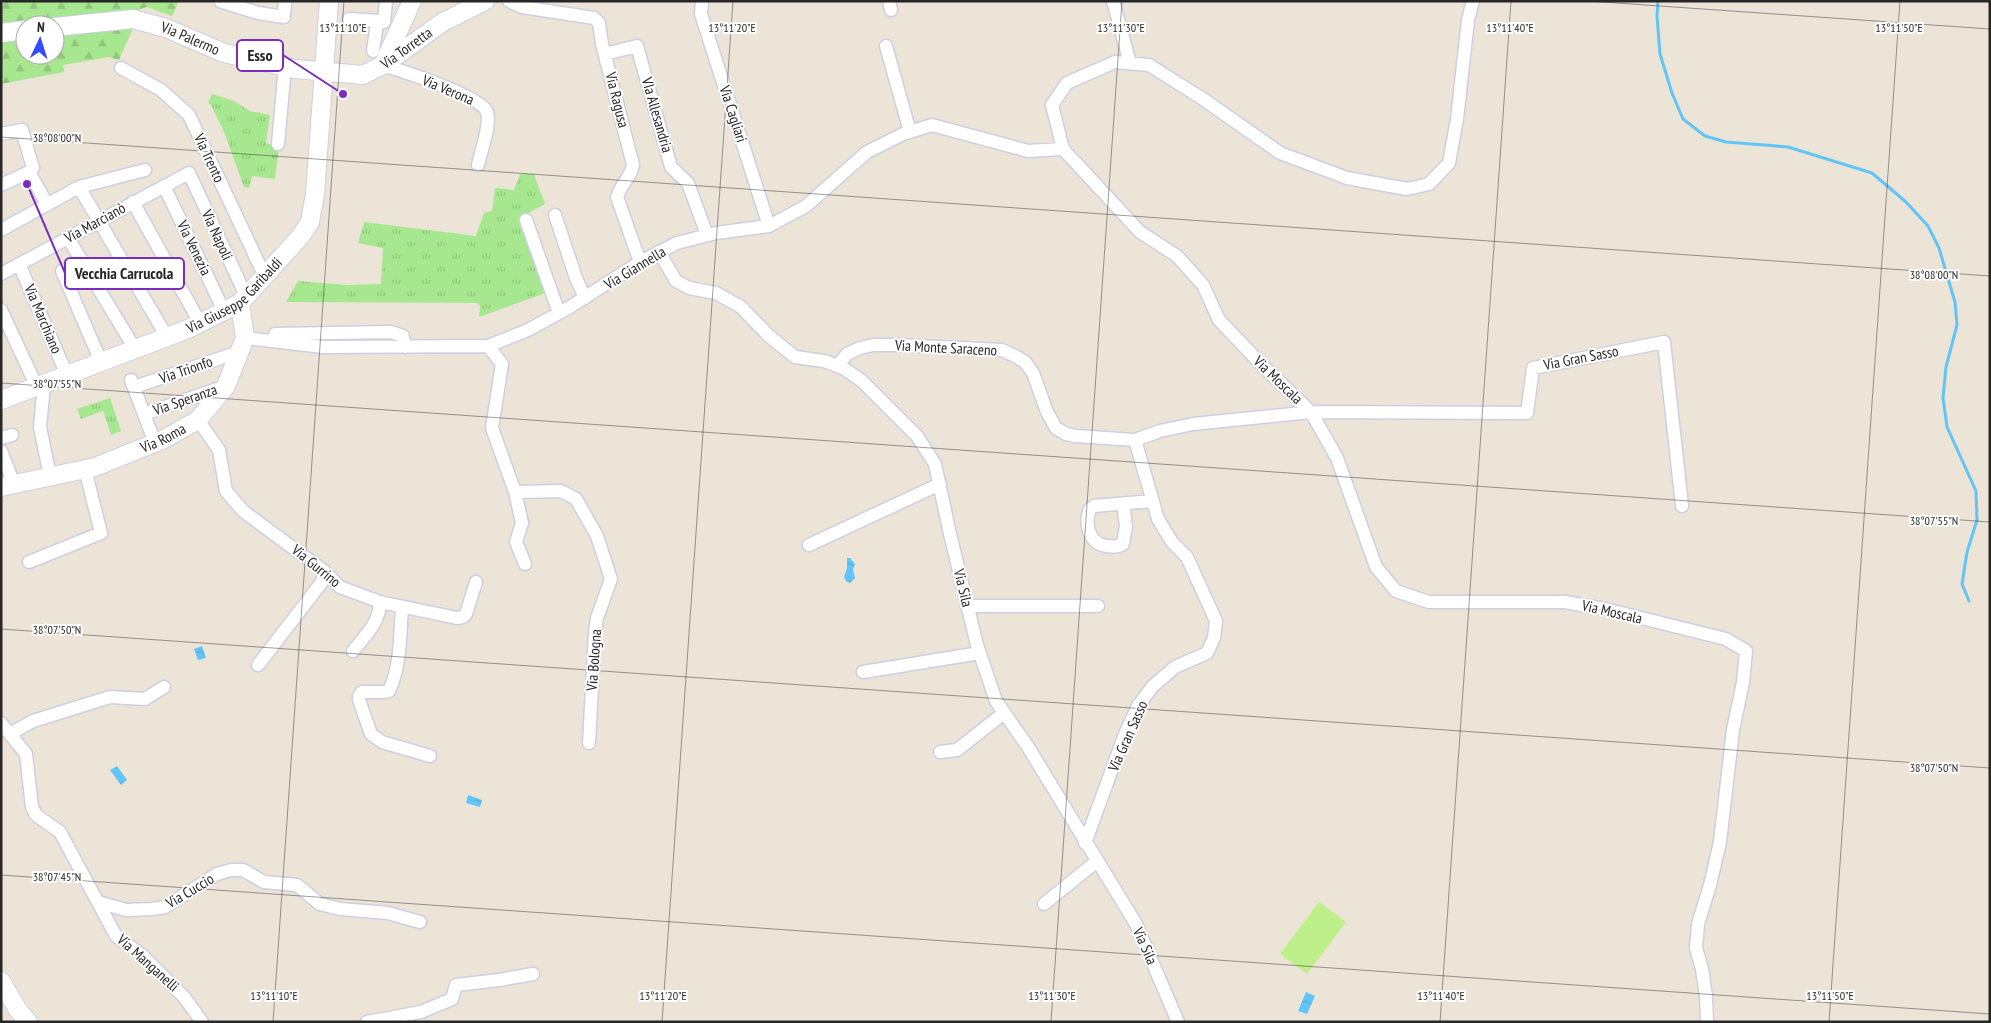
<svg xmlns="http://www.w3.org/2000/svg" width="1991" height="1023" font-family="'PT Sans Narrow',sans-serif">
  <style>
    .grass { fill: url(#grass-tufts) }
    .forest { fill: url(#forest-firs) }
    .pitch { fill: #bef089 }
    .water { fill: url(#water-ripples) }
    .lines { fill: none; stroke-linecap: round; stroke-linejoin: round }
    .stream { stroke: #61c6f7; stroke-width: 3 }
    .street-casing { stroke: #cdcfe2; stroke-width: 15 }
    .secondary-casing { stroke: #cdcfe2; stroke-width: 20 }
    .street { stroke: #fff; stroke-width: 12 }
    .secondary { stroke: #fff; stroke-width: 18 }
    .ticks { fill: none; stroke: #272727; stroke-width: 1; stroke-opacity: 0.45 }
    .labels { text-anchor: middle; stroke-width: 4; stroke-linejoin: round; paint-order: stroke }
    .street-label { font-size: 15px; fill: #272727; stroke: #fff }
    .ticks-label { font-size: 12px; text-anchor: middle; fill: #272727; stroke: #fff; stroke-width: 4; stroke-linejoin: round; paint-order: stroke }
    .leader { fill: none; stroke: #7b2cbf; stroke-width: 2 }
    .callout-dot { fill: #7b2cbf; stroke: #fff; stroke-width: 2 }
    .callout { fill: #fff; stroke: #7b2cbf; stroke-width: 2 }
    .callout-label { font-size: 16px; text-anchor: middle; font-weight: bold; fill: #272727 }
  </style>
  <defs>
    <pattern id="grass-tufts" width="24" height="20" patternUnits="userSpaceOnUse" patternTransform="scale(1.25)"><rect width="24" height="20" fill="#a7e78f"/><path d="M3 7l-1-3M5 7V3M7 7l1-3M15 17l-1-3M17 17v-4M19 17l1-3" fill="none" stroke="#90c67b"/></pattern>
    <pattern id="forest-firs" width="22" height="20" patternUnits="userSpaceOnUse" patternTransform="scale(1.25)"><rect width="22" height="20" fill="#a7e78f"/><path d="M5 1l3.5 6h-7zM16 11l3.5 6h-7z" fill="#90c67b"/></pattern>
    <pattern id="water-ripples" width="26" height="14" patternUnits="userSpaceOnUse" patternTransform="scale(1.25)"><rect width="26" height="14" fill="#61c6f7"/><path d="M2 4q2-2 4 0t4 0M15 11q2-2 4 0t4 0" fill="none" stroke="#54aad4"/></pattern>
  </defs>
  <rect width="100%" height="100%" fill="#ece4d7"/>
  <!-- grass -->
  <path class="grass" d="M212,94L234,101L250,111L270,115L266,143L279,147L275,179L252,176L249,188L244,187L225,134L211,105L208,103Z
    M520,174H534L545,204L530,212L526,220L551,291L479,317L480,306L477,303L286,302L298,281L348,285L381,284L383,248L358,243L364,222L476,236L484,213L492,211L495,188L514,190Z
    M110,398L121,431L111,435L103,411L81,419L77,409Z"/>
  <!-- forest -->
  <path class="forest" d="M1,1H179L172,16L147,7L132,12L1,29Z
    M134,26L119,60L109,57L63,65L64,72L1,84V39L25,36V55H55V33Z"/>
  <!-- pitch -->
  <path class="pitch" d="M1319,902L1346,922L1307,974L1280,954Z"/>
  <!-- water -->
  <path class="water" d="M847,558H850L855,564L853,569L855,578L850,583L846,581L844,577L847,568Z
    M202,646L206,658L198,660L194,649Z
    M117,766L127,780L121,785L110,770Z
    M468,795L482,800L480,807L466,803Z
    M1306,992L1315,996L1307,1014L1298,1011Z"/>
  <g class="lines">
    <!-- stream -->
    <path class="stream" d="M1658,1L1657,16L1660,54L1672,93L1683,119L1705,136L1726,142L1788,147L1872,173L1906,202L1928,226L1939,248L1955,302L1957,325L1946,367L1943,398L1947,427L1976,491L1977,520L1967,552L1962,584L1969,601"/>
    <!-- street casing -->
    <g class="street-casing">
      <path id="street" d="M220,1L258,13L284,17L285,1
        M509,1L522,7L594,18L599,23L602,44L633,165C631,177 621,184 617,197L640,262
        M702,1L701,14L769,226
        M889,1L891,10
        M1113,1L1130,63
        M1473,1L1468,20L1457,119L1449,163L1429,184L1407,189L1347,178L1280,153L1203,99L1149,65L1115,62L1067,83L1052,105L1063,149L1140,232L1177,256L1203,285L1219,320L1262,365L1311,412L1337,458L1376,567L1396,591L1429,602H1565L1605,609L1726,639L1746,651L1743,682L1733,730L1720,842L1710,885L1698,924L1696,948L1702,969L1706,996L1707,1022
        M349,19L379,21
        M886,46L910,132
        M373,51L377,23L384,22L386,1
        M605,54L637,46L671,167L688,183L707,235
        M383,65C402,71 481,96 487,112C491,125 481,151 478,165
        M121,68L161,90L189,115L265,277
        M1,134L22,130L33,168L29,172L1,185
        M278,144L285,66
        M29,172L47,204
        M164,186L224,311
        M79,187L167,337
        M133,202L200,323
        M555,215L576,278L585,298
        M526,220L559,313
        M1,230L79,187L145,170
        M68,238L135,349
        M659,252L676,281L689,288L716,293L741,307L769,336L795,357L824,361L843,368L862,381L917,436L935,464L950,534L977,645L996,701L1028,747L1136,924L1178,1022
        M82,260L62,271L101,362
        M19,264L67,375
        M1,274L189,173L246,296
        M1,310L37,387
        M275,334L391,332L403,336L405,347
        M245,338L323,347L488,346L528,330L570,307L640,262L677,243L716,233L769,226L806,206L867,152L903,134L932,125L1028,151L1063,149
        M488,346L502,364L492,428L515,492L522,523L516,542L525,564
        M837,366L847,354L860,348L873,345H896L1002,350L1015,356L1025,362L1033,373L1047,412L1056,428L1066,434L1076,436L1135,440L1160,431L1193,424L1311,412L1527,413L1533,368L1664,342L1682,506
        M131,380L155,443
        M44,384L40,427L50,476
        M134,387L239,352
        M144,414L226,386
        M198,420L219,450L226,491L243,511L324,571L340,587L380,602L457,618L463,617L466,614L476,582
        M1,438L12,435
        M1,451L14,484
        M515,492L561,491L576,499L597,536L611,579L597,618L595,632L589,743
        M1123,504L1126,526L1123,544C1118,547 1113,547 1107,546C1089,544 1084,524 1090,509L1094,506L1152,501
        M809,545L940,484
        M29,562L101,533L85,469
        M967,606H1098
        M402,607C400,634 401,666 389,691L385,692H362L359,696V700L371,734L382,742L430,756
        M353,651C365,636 380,622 380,602
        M258,665L322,582L324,571
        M863,672L980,653
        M1,723L26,754L32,807L36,815L60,832L116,936L142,955L185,998L202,1022
        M10,734L33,721L110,697L145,699L164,687
        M940,752L957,750L1004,713
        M1085,843L1125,734L1138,706L1152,687L1175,667L1207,653L1214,638L1216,621L1187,557L1172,542L1158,519L1135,440
        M98,902L126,910L152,909L165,907L217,874L231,870H243L264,882L297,885L320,904L340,909L388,913L420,922
        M1044,904L1097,861
        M367,1022L421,1012L452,999L456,985L499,980L533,974"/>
    </g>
    <!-- secondary casing -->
    <g class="secondary-casing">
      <g id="secondary">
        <path id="s1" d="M55,27L133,19L166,28L224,53L295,69L363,75L383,65L443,22L485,1"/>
        <path d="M1,33L25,30"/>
        <path d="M383,65L412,1"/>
        <path id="s2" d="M1,400L188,329L240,303L300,237L310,222L315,194L329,1"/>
        <path id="s3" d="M1,487L95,467L162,440L198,420L226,386L245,338L240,303"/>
        <path d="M1,981L18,1010L28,1022"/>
      </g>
    </g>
    <!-- street -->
    <use href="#street" class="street"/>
    <!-- secondary -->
    <use href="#secondary" class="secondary"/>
  </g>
  <!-- ticks -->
  <path class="ticks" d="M1588,1L1990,29M1,137L1990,276M1,383L1990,522M1,629L1990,768M1,875L1990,1014M273,1022L344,1M662,1022L733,1M1051,1022L1122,1M1440,1022L1511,1M1829,1022L1900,1"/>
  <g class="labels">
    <!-- street labels -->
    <g class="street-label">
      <text dy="5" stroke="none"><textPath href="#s1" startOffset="139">Via Palermo</textPath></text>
      <text dy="5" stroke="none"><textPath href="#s1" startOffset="368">Via Torretta</textPath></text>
      <text transform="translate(448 90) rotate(23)" y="5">Via Verona</text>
      <text transform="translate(617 100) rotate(76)" y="5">Via Ragusa</text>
      <text transform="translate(733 114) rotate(72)" y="5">Via Cagliari</text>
      <text transform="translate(657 115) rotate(74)" y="5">VIa Allesandria</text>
      <text transform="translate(209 158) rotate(65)" y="5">Via Trento</text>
      <text transform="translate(95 223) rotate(-29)" y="5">Via Marcianò</text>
      <text transform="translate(217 235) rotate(65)" y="5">Via Napoli</text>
      <text transform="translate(194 248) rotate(64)" y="5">Via Venezia</text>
      <text transform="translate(635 268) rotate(-31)" y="5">Via Giannella</text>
      <text dy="5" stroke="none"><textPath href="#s2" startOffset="258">Via Giuseppe Garibaldi</textPath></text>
      <text transform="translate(43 319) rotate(67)" y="5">Via Marchiano</text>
      <text transform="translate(946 348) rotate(3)" y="5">Via Monte Saraceno</text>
      <text transform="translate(1581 358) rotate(-11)" y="5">Via Gran Sasso</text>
      <text transform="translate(186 370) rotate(-19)" y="5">Via Trionfo</text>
      <text transform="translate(1278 380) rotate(44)" y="5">Via Moscala</text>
      <text transform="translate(185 400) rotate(-19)" y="5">Via Speranza</text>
      <text dy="5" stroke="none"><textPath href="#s3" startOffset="170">Via Roma</textPath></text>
      <text transform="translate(316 566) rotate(39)" y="5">Via Gurrino</text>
      <text transform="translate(963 588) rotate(76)" y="5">Via Sila</text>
      <text transform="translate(1612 612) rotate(13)" y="5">Via Moscala</text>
      <text transform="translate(594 660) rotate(-86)" y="5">Via Bologna</text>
      <text transform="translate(1128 736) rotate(-66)" y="5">Via Gran Sasso</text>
      <text transform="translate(190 891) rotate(-31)" y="5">Via Cuccio</text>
      <text transform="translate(1145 946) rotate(66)" y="5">Via Sila</text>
      <text transform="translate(148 963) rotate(42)" y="5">Via Manganelli</text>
    </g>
  </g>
  <g class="ticks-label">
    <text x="343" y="32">13°11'10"E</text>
    <text x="732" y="32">13°11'20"E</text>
    <text x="1121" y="32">13°11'30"E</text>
    <text x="1510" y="32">13°11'40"E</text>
    <text x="1899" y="32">13°11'50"E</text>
    <text x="57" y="142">38°08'00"N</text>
    <text x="1934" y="279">38°08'00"N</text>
    <text x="57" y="388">38°07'55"N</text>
    <text x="1934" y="525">38°07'55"N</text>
    <text x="57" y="634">38°07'50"N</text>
    <text x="1934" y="772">38°07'50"N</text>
    <text x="57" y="881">38°07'45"N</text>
    <text x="274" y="1000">13°11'10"E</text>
    <text x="663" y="1000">13°11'20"E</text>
    <text x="1052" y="1000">13°11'30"E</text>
    <text x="1441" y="1000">13°11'40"E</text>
    <text x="1830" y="1000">13°11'50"E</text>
  </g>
  <!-- callouts -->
  <path class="leader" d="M343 94L283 55M27 184L65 273"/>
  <g class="callout-dot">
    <circle cx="343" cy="94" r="5"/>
    <circle cx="27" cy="184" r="5"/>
  </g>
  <g class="callout">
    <rect x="237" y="40" width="46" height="31" rx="5"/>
    <rect x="65" y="258" width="119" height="31" rx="5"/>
  </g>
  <g class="callout-label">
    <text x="260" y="61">Esso</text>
    <text x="124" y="279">Vecchia Carrucola</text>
  </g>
  <!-- border -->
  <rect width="1991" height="1023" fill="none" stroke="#272727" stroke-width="5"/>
  <!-- north arrow -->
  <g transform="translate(40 40) rotate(4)"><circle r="24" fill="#ffffff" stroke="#a9a9a9"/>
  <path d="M0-4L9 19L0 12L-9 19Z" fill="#314bff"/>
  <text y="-8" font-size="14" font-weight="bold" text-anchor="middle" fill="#272727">N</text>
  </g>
</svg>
